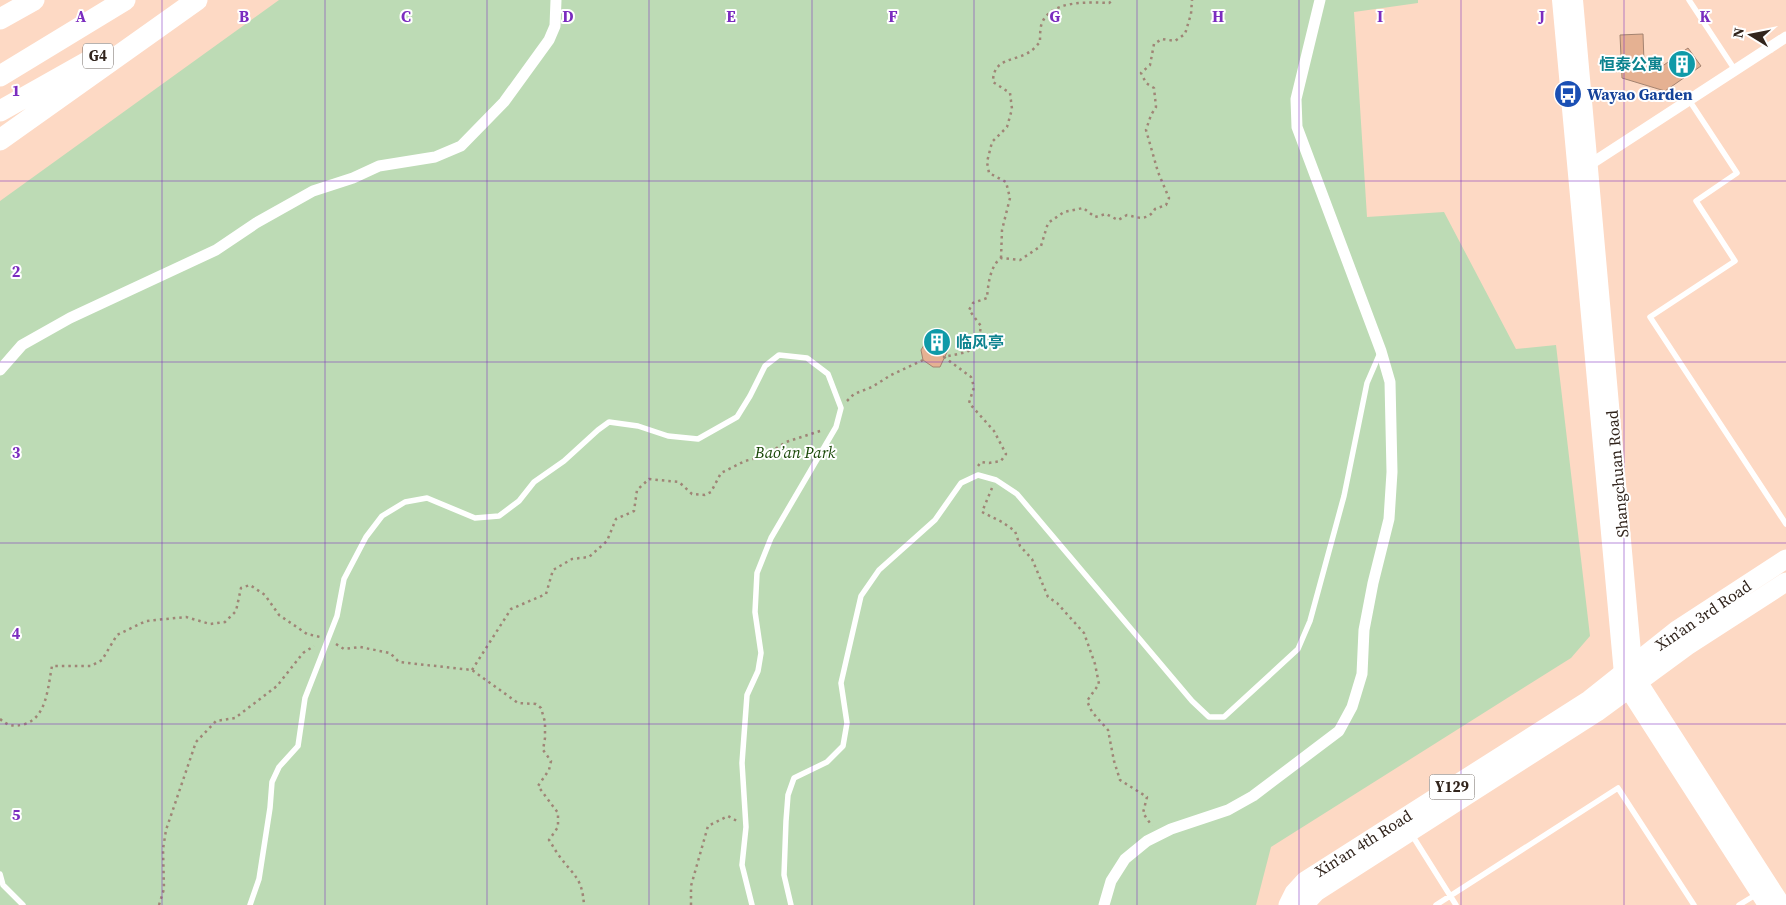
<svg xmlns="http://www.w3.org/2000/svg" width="1786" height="905" font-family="'Source Serif 4','Noto Sans SC',serif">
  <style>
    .green { fill: #bddbb5 }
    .building { fill: #e5b192; stroke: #a48370 }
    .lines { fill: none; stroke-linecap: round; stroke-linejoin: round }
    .path { stroke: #9f8576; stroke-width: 2.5; stroke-dasharray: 2.5 4; stroke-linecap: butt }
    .lane { stroke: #fff; stroke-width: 5.5 }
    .street { stroke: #fff; stroke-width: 11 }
    .secondary { stroke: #fff; stroke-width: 16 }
    .primary { stroke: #fff; stroke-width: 19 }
    .highway { stroke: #fff; stroke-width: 21 }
    .grid { fill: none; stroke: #7b2cbf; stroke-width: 1; stroke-opacity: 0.55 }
    .labels { text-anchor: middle; stroke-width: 4; stroke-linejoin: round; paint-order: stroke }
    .shield { fill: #fff; stroke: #6f6660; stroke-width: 1 }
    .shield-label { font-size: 15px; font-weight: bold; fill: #31241c }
    .culture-label { font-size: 16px; font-weight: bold; fill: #0d838f; stroke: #fff; text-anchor: end }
    .transit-label { font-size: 16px; font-weight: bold; fill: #164399; stroke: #fff; text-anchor: start }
    .park-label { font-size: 16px; font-style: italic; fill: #184707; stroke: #fff }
    .street-label { font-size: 16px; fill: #31241c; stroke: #fff }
    .grid-label { font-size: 16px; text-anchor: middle; font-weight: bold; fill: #7b2cbf; stroke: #fff; stroke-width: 4; stroke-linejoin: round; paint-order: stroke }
  </style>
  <rect width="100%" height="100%" fill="#fdd9c4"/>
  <!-- green -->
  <path class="green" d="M279,0H1418V3L1354,12L1367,217L1444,212L1516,349L1556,345L1590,636L1571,658L1271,847L1256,905H0V201Z"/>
  <!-- building -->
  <path class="building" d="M1643,34L1644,62L1661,67L1688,48L1701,66L1665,91L1622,78L1620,35Z
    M932,332L946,333L948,350L940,367H933L923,360L921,350Z"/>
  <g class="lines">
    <!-- path -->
    <path class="path" d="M1001,258L1002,230L1010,198L1006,182L989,173L987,162L992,142L1007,127L1012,109L1010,93L993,82C993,57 1015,62 1031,51C1034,49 1037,45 1040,42C1040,37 1040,31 1041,26C1048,0 1087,2 1109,3L1113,0
      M847,401L854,394L872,387L891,375L923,360
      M978,466L981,462L989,463L1001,461L1006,454L994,431L969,403L974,387L971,377L944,357L967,352L978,344L981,326L969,310L973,303L987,298C988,285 990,266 1001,258L1020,260L1041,246L1048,223L1064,212L1083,208L1095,217L1106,214L1118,220L1127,215C1139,218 1148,221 1155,209L1166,205L1169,198L1158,172L1146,130L1151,115L1156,107L1154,88L1146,83L1141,73L1150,65L1154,44L1162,39L1175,41L1185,34L1191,14L1192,0
      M992,488L982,512L1002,522L1015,531L1020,546L1032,559L1048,597L1057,603L1084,633L1095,664L1099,684L1087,701L1092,712L1108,730L1114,761L1120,780L1147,797L1143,813L1152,826
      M336,644L344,649L360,647L390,653L399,662L472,670L518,703L536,704L541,708L545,722V738L543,750L551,761L549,770L538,786L558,813V827L549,840C553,846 556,852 560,857C575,877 582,878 584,905
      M472,670L511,609L546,594L553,570L572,559L589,557L607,541L616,519L634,511L637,490L649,479L679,482L692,494L705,495L711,492L721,473L745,461L764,456L786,442L823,430
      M0,719C8,726 14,727 25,724C47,717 48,686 52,666H91L102,660L117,635L146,621L186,617L210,624L225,622L236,611L241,588L250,585L265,595L279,615L307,634L320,637
      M159,905L164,889L163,849L166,830L196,742L216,721L235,718L277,686L303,653L314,646
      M691,905V886L708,826L728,816L737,821"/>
    <!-- lane -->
    <path class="lane" d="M1689,0L1735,70
      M1689,100L1737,173L1696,201L1735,261L1650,317L1786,524
      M1412,835L1456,905
      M0,874L3,885L23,905
      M250,905L259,879L270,808L272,782L279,767L298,746L305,698L337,616L344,579L366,537L382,516L405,502L427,498L475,518L499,516L519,501L534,482L564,461L598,430L609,422L638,426L668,436L698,439L737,417L750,396L765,366L779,355L807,358L828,374L841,408L836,427L771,538L757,573L755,612L761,653L758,671L747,695L742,763L746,827L742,865L752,905
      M791,905L784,875L786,821L788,795L794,778L827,762L843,746L847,723L841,683L861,596L879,570L935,520L961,483L978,475L996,480L1017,494L1192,701L1209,717H1224L1298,649L1310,621L1344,496L1367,383L1380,353
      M1436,905L1618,788L1694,905
      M1739,905L1757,894"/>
    <!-- street -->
    <path class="street" d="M1586,167L1786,37
      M0,370L22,345L70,318L216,250L256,223L313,191L353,178L379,166L435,157L461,146L504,102L549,40L555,26L556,0
      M1104,905L1111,881L1125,859L1147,841L1171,829L1228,810L1253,796L1339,731L1352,707L1362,674L1364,630L1373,583L1389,519L1392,472L1390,382L1381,351L1297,127L1296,99L1320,0"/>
    <!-- secondary -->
    <path class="secondary" d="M1560,0L1622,674L1627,689L1766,905
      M1575,0L1634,664L1639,681L1783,905"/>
    <!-- primary -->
    <path class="primary" d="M1288,905L1294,893L1305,881L1589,700L1677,630L1786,559
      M1304,905L1316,892L1597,712L1687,646L1786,582"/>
    <!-- highway -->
    <path class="highway" d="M0,19L34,0
      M0,76L125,0
      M0,111L98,56
      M0,140L197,0"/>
  </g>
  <!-- grid -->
  <path class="grid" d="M162,0V905M325,0V905M487,0V905M649,0V905M812,0V905M974,0V905M1137,0V905M1299,0V905M1461,0V905M1624,0V905M0,181H1786M0,362H1786M0,543H1786M0,724H1786"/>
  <!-- icons -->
  <defs>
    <g id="building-disc" transform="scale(1.4375)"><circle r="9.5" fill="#0f9aa8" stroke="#fff"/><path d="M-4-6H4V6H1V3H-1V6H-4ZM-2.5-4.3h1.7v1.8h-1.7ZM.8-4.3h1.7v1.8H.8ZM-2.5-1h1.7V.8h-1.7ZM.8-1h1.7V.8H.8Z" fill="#fff"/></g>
    <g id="bus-disc" transform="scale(1.4375)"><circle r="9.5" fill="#1a4fb4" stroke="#fff"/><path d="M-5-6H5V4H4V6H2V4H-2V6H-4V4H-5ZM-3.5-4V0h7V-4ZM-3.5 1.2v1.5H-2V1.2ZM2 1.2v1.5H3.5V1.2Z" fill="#fff"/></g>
  </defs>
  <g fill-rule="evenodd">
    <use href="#building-disc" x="1682" y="64"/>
    <use href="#bus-disc" x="1568" y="94"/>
    <use href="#building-disc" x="937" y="342"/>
  </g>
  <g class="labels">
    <!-- shield labels -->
    <g class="shield">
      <rect x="83" y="43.5" width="30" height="25" rx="4"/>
      <rect x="1429.5" y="774.5" width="45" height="25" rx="4"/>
    </g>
    <g class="shield-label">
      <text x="98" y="61">G4</text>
      <text x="1452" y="792">Y129</text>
    </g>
    <!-- culture labels -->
    <g class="culture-label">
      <text x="1663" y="70">恒泰公寓</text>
      <text x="956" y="348" text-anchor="start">临风亭</text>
    </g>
    <!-- transit labels -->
    <g class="transit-label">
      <text x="1587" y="100">Wayao Garden</text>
    </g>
    <!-- park labels -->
    <g class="park-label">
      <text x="795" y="458">Bao’an Park</text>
    </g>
    <!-- street labels -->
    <g class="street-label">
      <text transform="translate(1617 474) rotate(-95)" y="6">Shangchuan Road</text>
      <text transform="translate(1703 615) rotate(-34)" y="6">Xin’an 3rd Road</text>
      <text transform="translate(1363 843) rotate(-32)" y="6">Xin'an 4th Road</text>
    </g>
  </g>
  <g class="grid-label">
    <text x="81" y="22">A</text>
    <text x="244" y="22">B</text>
    <text x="406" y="22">C</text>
    <text x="568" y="22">D</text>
    <text x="731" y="22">E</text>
    <text x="893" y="22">F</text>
    <text x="1055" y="22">G</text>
    <text x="1218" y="22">H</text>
    <text x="1380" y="22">I</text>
    <text x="1542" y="22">J</text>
    <text x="1705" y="22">K</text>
    <text x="16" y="96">1</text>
    <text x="16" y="277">2</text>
    <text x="16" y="458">3</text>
    <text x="16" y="639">4</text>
    <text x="16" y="820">5</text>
  </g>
  <!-- north arrow -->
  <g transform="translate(1751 35) rotate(280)" stroke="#ffffff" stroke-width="4" paint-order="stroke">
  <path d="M0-4L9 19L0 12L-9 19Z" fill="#31241c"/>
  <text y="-8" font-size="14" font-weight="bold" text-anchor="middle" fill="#31241c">N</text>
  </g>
</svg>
